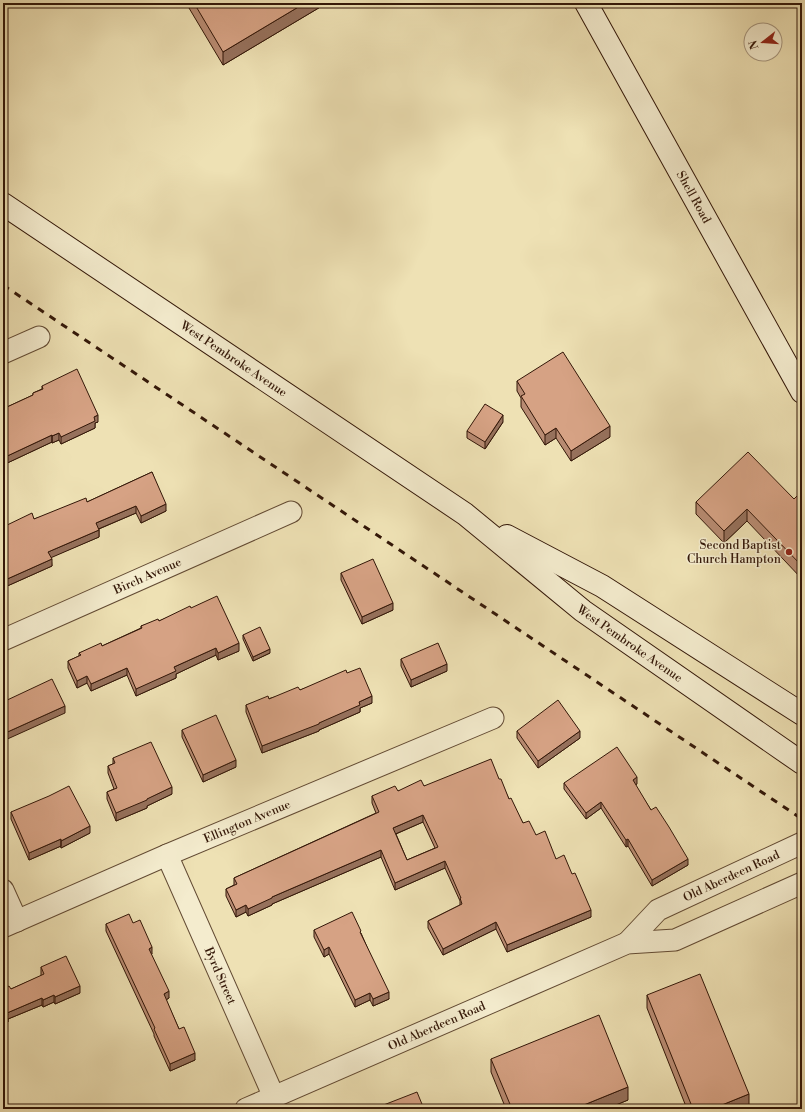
<svg xmlns="http://www.w3.org/2000/svg" width="805" height="1112" font-family="'Libre Bodoni',serif">
  <style>
    .lines { fill: none; stroke-linecap: round; stroke-linejoin: round }
    .street-casing { stroke: #624a33; stroke-width: 23 }
    .secondary-casing { stroke: #331708; stroke-width: 24 }
    .street { stroke: #f4ecce; stroke-width: 21 }
    .secondary { stroke: #f4ecce; stroke-width: 22 }
    .rail { stroke: #331708; stroke-width: 3; stroke-dasharray: 7 7; stroke-linecap: butt }
    .wall { fill: #b88b72; stroke: #331708; fill-rule: evenodd }
    .shaded-wall { fill: #96715c; stroke: #331708 }
    .building { fill: #d6a284; stroke: #331708; fill-rule: evenodd }
    .poi-dot { fill: #8f2418; stroke: #f4ecce; stroke-width: 1.5 }
    .labels { text-anchor: middle; stroke-width: 3; stroke-linejoin: round; paint-order: stroke }
    .street-label { font-size: 12px; fill: #331708; stroke: #f4ecce }
    .poi-label { font-size: 12px; fill: #331708; stroke: #f4ecce; text-anchor: end }
  </style>
  <rect width="100%" height="100%" fill="#eee1b4"/>
  <filter id="stains"><feTurbulence type="fractalNoise" baseFrequency=".005" numOctaves="4"/><feColorMatrix values="0 0 0 0 .2 0 0 0 0 .09 0 0 0 0 .02 0 0 0 .5 -.17"/></filter>
  <radialGradient id="worn" r=".72"><stop offset=".6" stop-color="#630" stop-opacity="0"/><stop offset="1" stop-color="#630" stop-opacity=".3"/></radialGradient>
  <g class="lines">
    <!-- street casing -->
    <g class="street-casing">
      <g id="street">
        <path d="M3,353L39,337"/>
        <path id="s1" d="M3,640L291,512"/>
        <path id="s2" d="M167,855L274,1097"/>
        <path d="M3,890L17,921"/>
        <path id="s3" d="M3,927L167,855L493,718"/>
        <path id="s4" d="M627,943L658,910L802,843"/>
        <path id="s5" d="M246,1109L627,943L675,940L802,883"/>
      </g>
    </g>
    <!-- secondary casing -->
    <g class="secondary-casing">
      <g id="secondary">
        <path id="s6" d="M586,3L802,392"/>
        <path id="s7" d="M3,204L465,514L583,611L802,763"/>
        <path d="M507,536L602,586L802,714"/>
      </g>
    </g>
    <!-- street -->
    <use href="#street" class="street"/>
    <!-- secondary -->
    <use href="#secondary" class="secondary"/>
    <!-- rail -->
    <path class="rail" d="M3,285L802,819"/>
  </g>
  <!-- wall -->
  <path class="wall" d="M186,3H327L223,65Z
    M517,381L610,437L571,461L556,438L545,445L521,407V398L517,391Z
    M42,386L98,422L95,423V428L61,444L59,440L52,443V442L3,465V411L7,409V407L33,395V393L42,389Z
    M503,422L485,449L467,438V431Z
    M152,472L166,511L141,523L136,513L99,529V537L51,557L52,566L5,587L3,584V527L34,519L87,502Z
    M794,499L802,502V579L747,521L724,543L696,514V502Z
    M341,573L393,610L362,624L341,580Z
    M191,608L239,651L218,660L216,655L176,674V678L136,696L127,675L91,691L87,683L77,688L68,668V661L79,656V653L102,646L141,628V626L159,621Z
    M243,635L270,653L253,661L243,639Z
    M401,659L447,671L411,687L401,666Z
    M347,673L372,703L360,708V712L319,730V731L262,753L246,712V705L300,690Z
    M182,730L236,767L203,782L182,737Z
    M517,731L580,738L538,768L517,738Z
    M113,758L172,794L147,806V808L116,821L107,799V792L114,789L108,773V766L113,764Z
    M499,779L509,799L523,823L536,835L556,859L591,917L507,952L496,929L443,955L428,928V921L460,905V901L445,868L395,890L381,857L272,904V905L248,916L246,912L236,917L226,896V889L234,885V878L376,813L372,803V796L424,786ZM423,822L435,848L407,860L396,834Z
    M564,783L637,784L635,785L651,810L688,865L652,886L628,846L626,847L601,808L586,819L564,789Z
    M11,812L90,833L61,848V846L29,860L11,819Z
    M133,923L152,954H151L169,998L166,1000L179,1029L195,1060L170,1071L154,1036V1034L106,931V924Z
    M314,930L361,933L389,999L373,1006L370,1000L355,1007L329,954L324,957L314,937Z
    M41,967L80,993L55,1004L54,1002L43,1007L42,1005L8,1019V1022L3,1024L11,989L41,976Z
    M647,995L749,1107L744,1109H687L647,1008Z
    M491,1059L628,1100L606,1109H506L491,1072Z"/>
  <!-- shaded-wall -->
  <path class="shaded-wall" d="M305,3H327L223,65V52Z
    M98,415V422L95,423V428L61,444V437L94,417Z
    M503,415V422L485,449V442Z
    M610,426V437L571,461V451Z
    M556,428V438L545,445V435Z
    M59,433V440L52,443V436Z
    M52,435V442L3,465V458Z
    M166,504V511L141,523V516Z
    M136,506V513L96,530V523Z
    M747,509V521L724,543V531Z
    M99,530V537L48,559V552Z
    M52,559V566L5,587V580Z
    M393,603V610L362,624V617Z
    M239,643V651L218,660V653Z
    M216,648V655L176,674V678L136,696V689L174,667Z
    M270,649V653L253,661V657Z
    M447,664V671L411,687V680Z
    M127,668V675L91,691V684Z
    M87,676V683L77,688V681Z
    M372,696V703L360,708V712L319,730V731L262,753V746L319,723L359,702Z
    M65,706V713L3,741V734Z
    M580,731V738L538,768V761Z
    M236,760V767L203,782V775Z
    M637,777V784L633,786V780Z
    M172,787V794L147,806V808L116,821V813Z
    M601,802V808L586,819V813Z
    M423,815V822L393,835V828Z
    M90,826V833L61,848V841Z
    M61,839V846L29,860V853Z
    M628,839V846L626,847V840Z
    M381,850V857L272,904V905L248,916V909L272,897Z
    M688,859V865L652,886V880Z
    M445,861V868L395,890V883Z
    M246,905V912L236,917V910Z
    M591,910V917L507,952V945Z
    M496,922V929L443,955V949Z
    M152,947V954L149,956V949Z
    M329,947V954L324,957V950Z
    M80,986V993L55,1004V997Z
    M169,991V998L164,1001V994Z
    M389,992V999L373,1006V999Z
    M370,993V1000L355,1007V1000Z
    M54,995V1002L43,1007V1000Z
    M42,998V1005L8,1019V1022L3,1024V1017L7,1013Z
    M195,1053V1060L170,1071V1064Z
    M628,1087V1100L606,1109H574Z
    M749,1094V1107L744,1109H712Z"/>
  <!-- building -->
  <path class="building" d="M194,3H305L223,52Z
    M563,352L610,426L571,451L556,428L545,435L521,396L525,394L517,381Z
    M77,369L98,415L94,417L95,421L61,437L59,433L52,436V435L3,458V411L8,408L7,407L33,395V393L43,389L42,386Z
    M485,404L503,415L485,442L467,431Z
    M748,452L794,499L797,496L802,502V566L747,509L724,531L696,502Z
    M152,472L166,504L141,516L136,506L96,523L99,530L48,552L52,559L5,580L3,577V527L32,513L34,519L86,498L87,502Z
    M373,559L393,603L362,617L341,573Z
    M217,596L239,643L218,653L216,648L174,667L176,671L136,689L127,668L91,684L87,676L77,681L68,661L81,655L79,653L101,643L102,646L142,628L141,626L158,619L159,621L190,606L191,608Z
    M260,627L270,649L253,657L243,635Z
    M438,643L447,664L411,680L401,659Z
    M360,668L372,696L359,702L360,705L319,723V724L262,746L246,705L268,696L269,699L298,687L300,690L346,670L347,673Z
    M52,679L65,706L3,734V702Z
    M558,700L580,731L538,761L517,731Z
    M216,715L236,760L203,775L182,730Z
    M151,742L172,787L147,799V800L116,813L107,792L117,788L108,766L115,763L113,758Z
    M617,747L637,777L633,780L651,810L656,807L669,827L688,859L652,880L628,839L626,840L601,802L586,813L564,783Z
    M491,759L499,779H501L509,799L511,798L523,823L529,821L536,835L545,831L556,859L564,855L572,874L575,873L591,910L507,945L496,922L443,949L428,921L462,904L460,898H461L445,861L395,883L381,850L272,897V898L248,909L246,905L236,910L226,889L237,884L234,878L379,812L372,796L395,786L398,791L421,780L424,786ZM423,815L438,847L407,860L393,828Z
    M69,786L90,826L61,841V839L29,853L11,812L49,796Z
    M352,912L361,931L360,932L389,992L373,999L370,993L355,1000L329,947L324,950L314,930Z
    M129,914L133,923L140,920L152,947L149,949L169,991L164,994L179,1029L184,1027L195,1053L170,1064L154,1029L155,1028L106,924Z
    M66,956L80,986L55,997L54,995L43,1000L42,998L7,1013L8,1015L3,1017V989L9,986L11,989L44,974L41,967Z
    M700,974L749,1094L712,1109H693L647,995Z
    M599,1015L628,1087L574,1109H512L491,1059Z
    M417,1092L424,1109H382L381,1106Z"/>
  <!-- markers -->
  <circle class="poi-dot" cx="789" cy="552" r="4"/>
  <g class="labels">
    <!-- street labels -->
    <g class="street-label">
      <text dy="4" stroke="none"><textPath href="#s6" startOffset="222">Shell Road</textPath></text>
      <text dy="4" stroke="none"><textPath href="#s7" startOffset="278">West Pembroke Avenue</textPath></text>
      <text dy="4" stroke="none"><textPath href="#s1" startOffset="158">Birch Avenue</textPath></text>
      <text dy="4" stroke="none"><textPath href="#s7" startOffset="766">West Pembroke Avenue</textPath></text>
      <text dy="4" stroke="none"><textPath href="#s3" startOffset="266">Ellington Avenue</textPath></text>
      <text dy="4" stroke="none"><textPath href="#s4" startOffset="126">Old Aberdeen Road</textPath></text>
      <text dy="4" stroke="none"><textPath href="#s2" startOffset="132">Byrd Street</textPath></text>
      <text dy="4" stroke="none"><textPath href="#s5" startOffset="208">Old Aberdeen Road</textPath></text>
    </g>
    <!-- poi labels -->
    <g class="poi-label">
      <text x="781" y="549">Second Baptist<tspan x="781" dy="14">Church Hampton</tspan></text>
    </g>
  </g>
  <!-- margin -->
  <rect width="805" height="1112" fill="none" stroke="#eee1b4" stroke-width="16"/>
  <rect x="4" y="4" width="797" height="1104" fill="none" stroke="#331708" stroke-width="2"/>
  <rect x="8" y="8" width="789" height="1096" fill="none" stroke="#331708"/>
  <!-- north arrow -->
  <g transform="translate(763 42) rotate(253)"><circle r="19" fill="#f4ecce" stroke="#a7977f"/>
  <path d="M0-3L7 15L0 10L-7 15Z" fill="#8f2418"/>
  <text y="-6" font-size="11" font-weight="bold" text-anchor="middle" fill="#331708">N</text>
  </g>
  <rect width="100%" height="100%" filter="url(#stains)"/>
  <rect width="100%" height="100%" fill="url(#worn)"/>
</svg>
